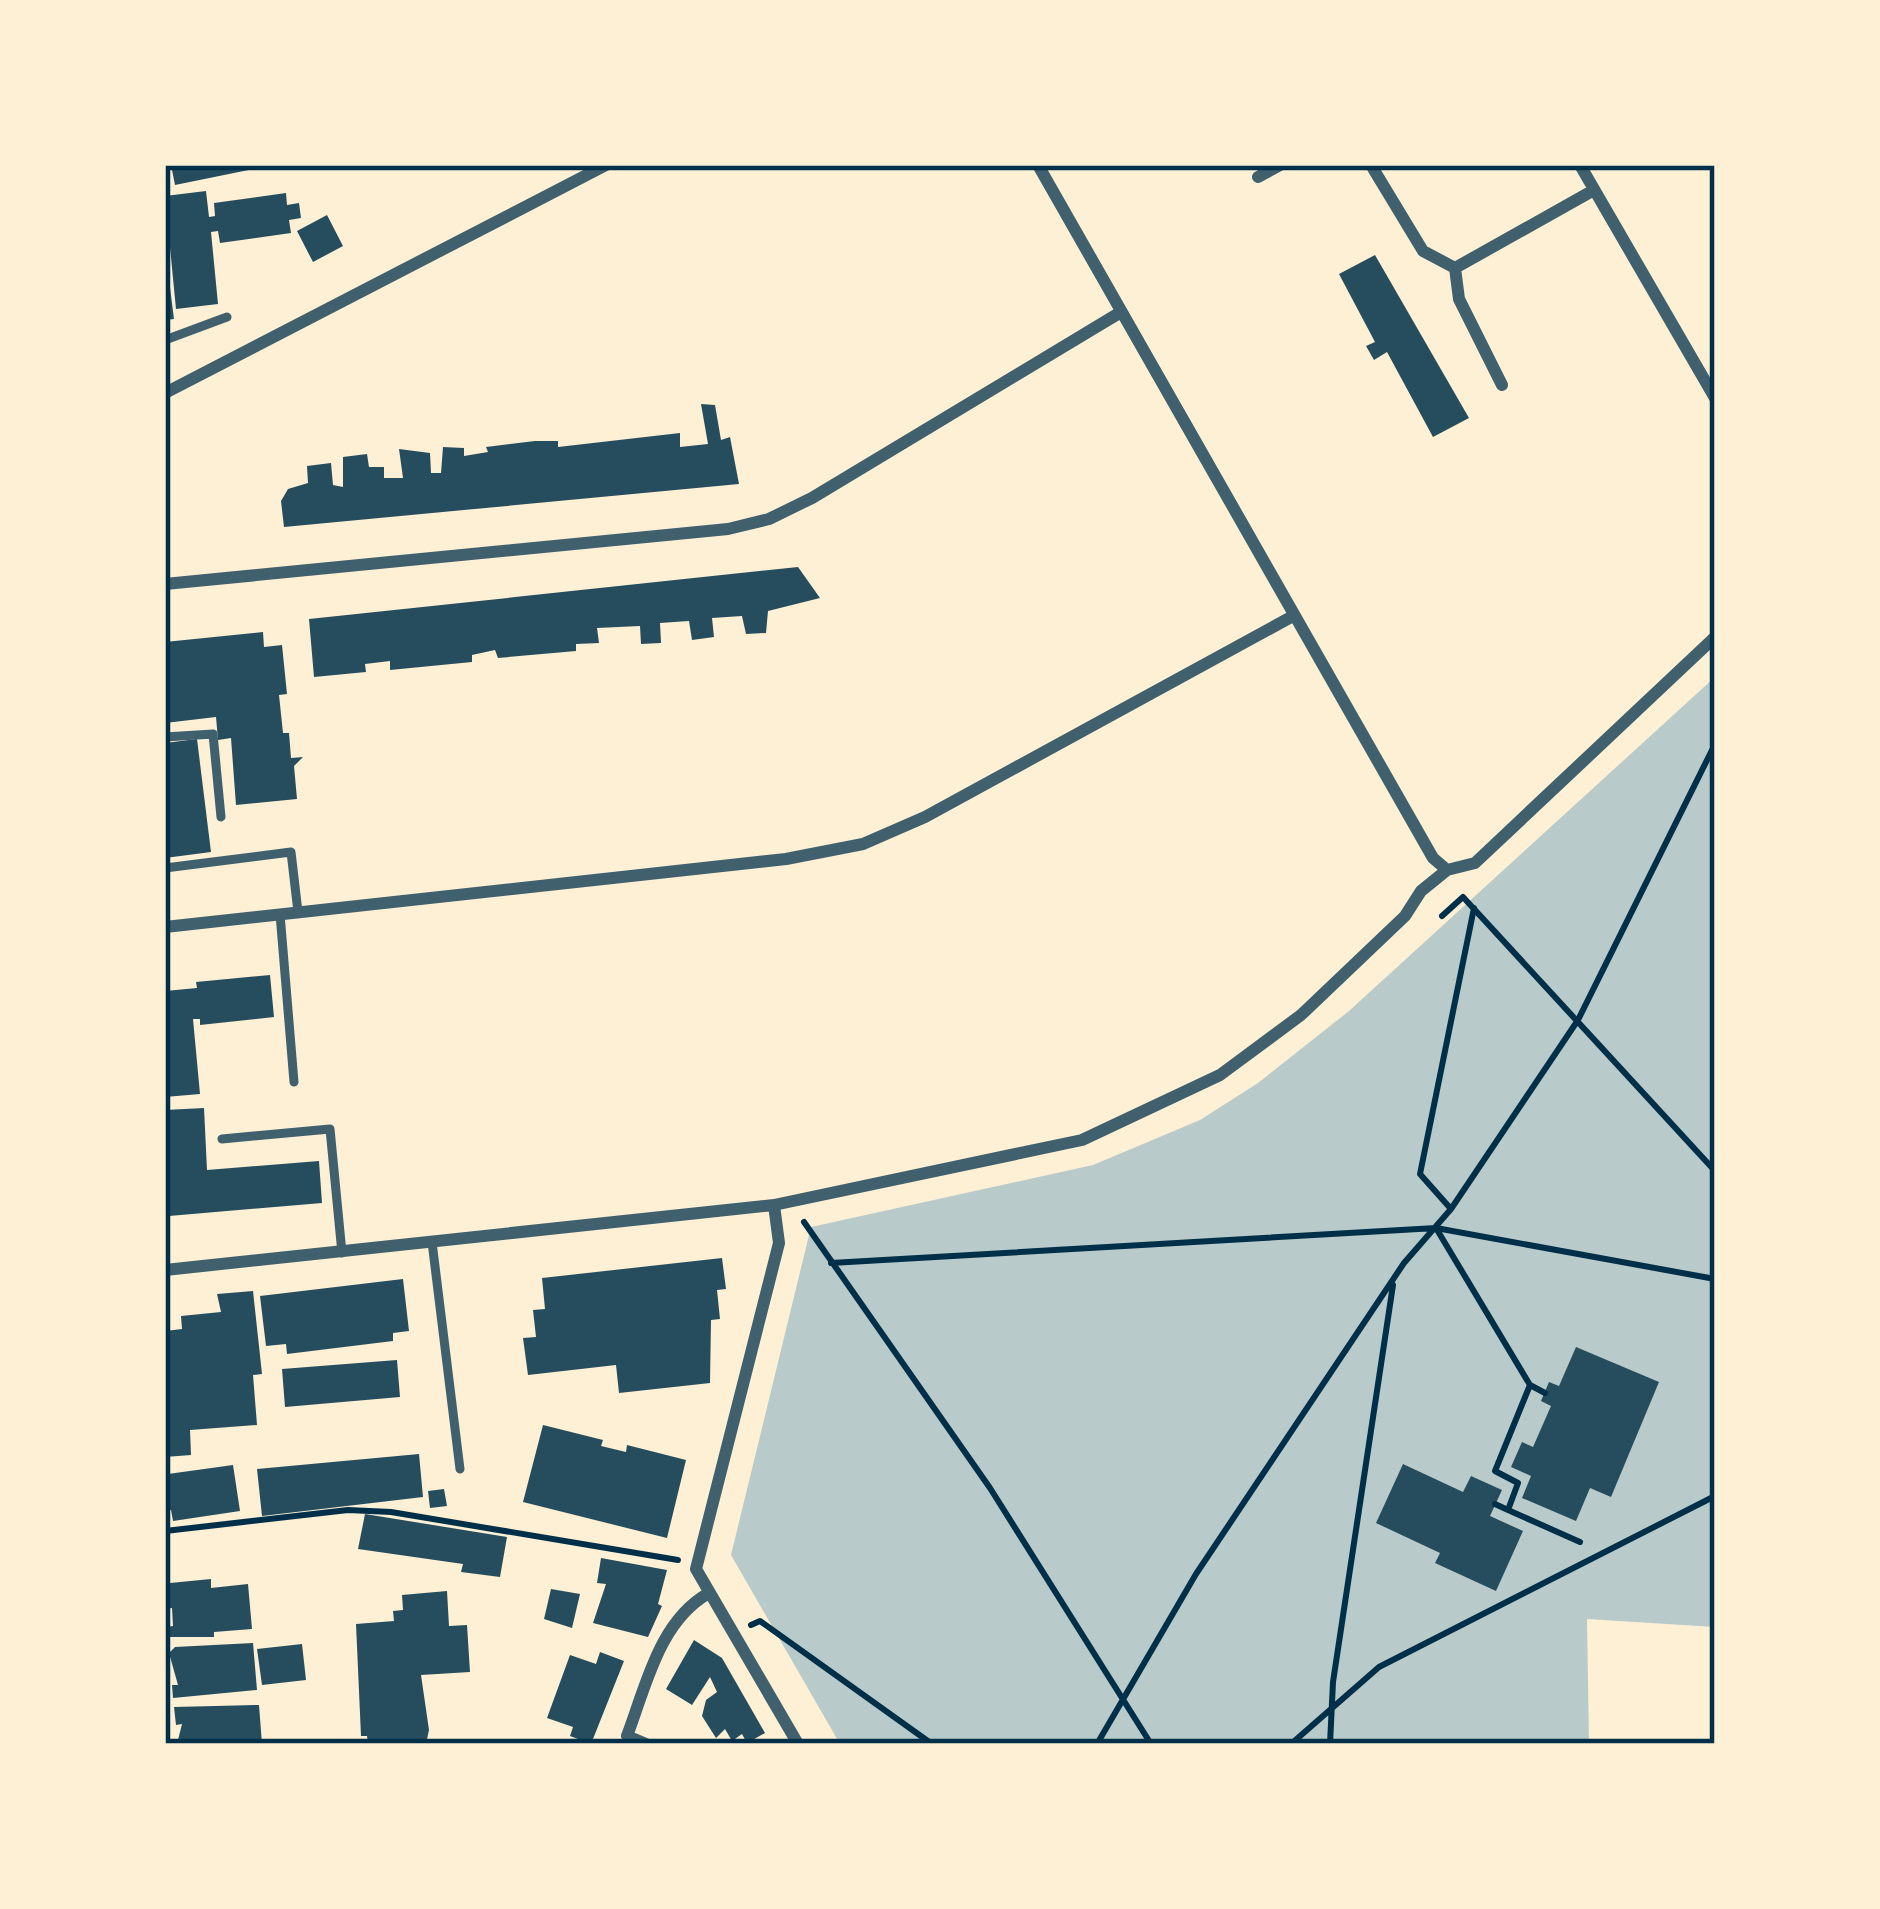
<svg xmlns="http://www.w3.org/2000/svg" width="1880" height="1909" font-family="Roboto,sans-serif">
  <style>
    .green { fill: #b9caca }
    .building { fill: #264d5e }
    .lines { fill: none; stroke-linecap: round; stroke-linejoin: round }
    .path { stroke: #003049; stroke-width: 6 }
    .service { stroke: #3f606c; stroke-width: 9 }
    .minor { stroke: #3f606c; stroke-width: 12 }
    .neatline { fill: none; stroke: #003049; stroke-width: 4.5 }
  </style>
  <rect width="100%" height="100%" fill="#fdf0d5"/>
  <!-- green -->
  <path class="green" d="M1715,677V1627L1587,1619L1589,1744H840L731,1555L811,1227L1093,1165L1200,1120L1258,1083L1349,1011Z"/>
  <!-- building -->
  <path class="building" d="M171,165H263V167L175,185Z
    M206,191L209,217L215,216L214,203L286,193L287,205L299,203L301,218L289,220L291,233L220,243L218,231L211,232L218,304L176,309L165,196Z
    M327,215L343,246L313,262L297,231Z
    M1375,255L1469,418L1433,437L1387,352L1374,360L1366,346L1375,342L1339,274Z
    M168,272L174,319L165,320V273Z
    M701,404L715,405L721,440L730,437L739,484L284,527L281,501L288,489L308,483L307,466L331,463L333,485L343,487V457L367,454L369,467H384V478H403L399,449L430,453L431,473H441L443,447L464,448V456L488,452L486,447L535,441H558V447L680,433V447L708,444Z
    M798,567L820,598L768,611L766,633L746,634L742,616L712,618L714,637L692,640L689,621L660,623L661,643L641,644L640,626L597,628L599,643L576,644V651L498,658L495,650L472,655V662L390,670V661L365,664L366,672L314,677L309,619Z
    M263,632L264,647L282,645L287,694L279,695L283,733H289L291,758L303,757L294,766L297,799L236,805L231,738L218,740L216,717L165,723V642Z
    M197,739L211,852L165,858V743Z
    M270,975L274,1017L200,1025V1019H193L200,1094L165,1097V991L197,988L196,982Z
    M204,1108L207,1170L319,1161L322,1203L169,1216L165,1110Z
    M722,1258L726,1289L717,1290L720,1319L711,1320L710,1383L619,1393L616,1365L528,1375L523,1338L536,1337L533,1310L545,1309L542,1278Z
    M403,1279L409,1331L393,1333V1341L287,1354L286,1344L266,1346L260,1296Z
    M253,1291L262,1374L253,1375L257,1425L190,1430L191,1455L165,1457V1331L182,1329L181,1316L221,1312L217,1294Z
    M1576,1347L1659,1382L1611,1497L1590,1488L1576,1521L1522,1498L1531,1476L1511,1467L1522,1442L1533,1447L1551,1406L1541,1401L1549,1382L1559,1386Z
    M397,1360L400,1397L285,1407L282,1369Z
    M543,1425L603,1440L601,1446L626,1452L627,1445L686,1460L667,1538L523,1502Z
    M419,1454L423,1497L262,1516L257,1469Z
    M1403,1464L1463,1492L1471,1476L1502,1490L1490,1516L1523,1531L1496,1591L1435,1563L1440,1553L1376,1523Z
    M233,1465L240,1511L173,1521L171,1510L165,1511L168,1474Z
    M444,1489L447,1506L430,1508L428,1491Z
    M365,1514L507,1537L500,1577L461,1572L463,1564L358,1549Z
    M601,1558L667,1570L658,1604L662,1606L648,1637L593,1623L606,1584L597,1583Z
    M211,1579V1588L248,1584L252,1629L214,1632V1637H167V1627L173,1626L172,1608L165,1609L170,1583Z
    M551,1589L580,1594L572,1628L544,1619Z
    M447,1591L449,1626L467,1625L470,1672L421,1675L429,1730L426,1744H368L367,1736H361L356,1624L394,1621L393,1611L403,1610L402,1595Z
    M694,1640L722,1658L765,1733L747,1743L742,1734L732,1741L725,1729L716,1738L702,1716L706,1700L717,1692L710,1677L692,1705L666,1689Z
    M253,1643L257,1690L173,1698L172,1685H178L169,1653L175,1647Z
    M302,1644L306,1680L262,1685L257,1649Z
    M600,1652L624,1661L591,1744L570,1736L573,1727L547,1718L570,1655L596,1664Z
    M259,1705L262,1744H177L182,1724L176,1725L174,1707Z"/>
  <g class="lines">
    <!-- path -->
    <path class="path" d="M1442,916L1463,897L1715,1171
      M1451,1209L1420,1174L1474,908
      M804,1222L990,1488L1151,1744
      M1436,1228L1530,1385L1495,1471L1518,1483L1508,1510L1495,1504
      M831,1263L1436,1228L1715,1279
      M1530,1385L1545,1393
      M1508,1510L1580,1542
      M165,1531L348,1510L391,1512L678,1560
      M751,1625L760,1621L932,1744
      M1097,1744L1196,1574L1404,1263L1451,1209L1578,1020L1715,744
      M1291,1744L1379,1667L1715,1496
      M1330,1744L1333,1682L1393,1285"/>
    <!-- service -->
    <path class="service" d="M165,340L227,317
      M165,737L213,734L221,817
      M165,868L291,852L298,912
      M280,914L294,1082
      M222,1139L330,1129L342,1253
      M432,1242L460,1469"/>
    <!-- minor -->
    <path class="minor" d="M1038,165L1433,858L1447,870
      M1371,165L1423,251L1455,268L1594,190
      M1580,165L1715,398
      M1258,177L1280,165
      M1455,268L1459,299L1502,385
      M165,393L606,165
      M165,584L728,529L769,519L812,498L1121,312
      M165,927L786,859L863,844L925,817L1293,616
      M774,1205L779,1243L696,1569L798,1744
      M165,1270L774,1205L1082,1140L1220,1075L1301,1015L1405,916L1421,891L1447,870L1475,863L1715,637
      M646,1744L627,1736C646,1686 659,1621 709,1593"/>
  </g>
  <!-- border -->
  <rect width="1880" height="1909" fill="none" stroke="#fdf0d5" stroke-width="336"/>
  <rect x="168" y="168" width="1544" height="1573" class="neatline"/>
</svg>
